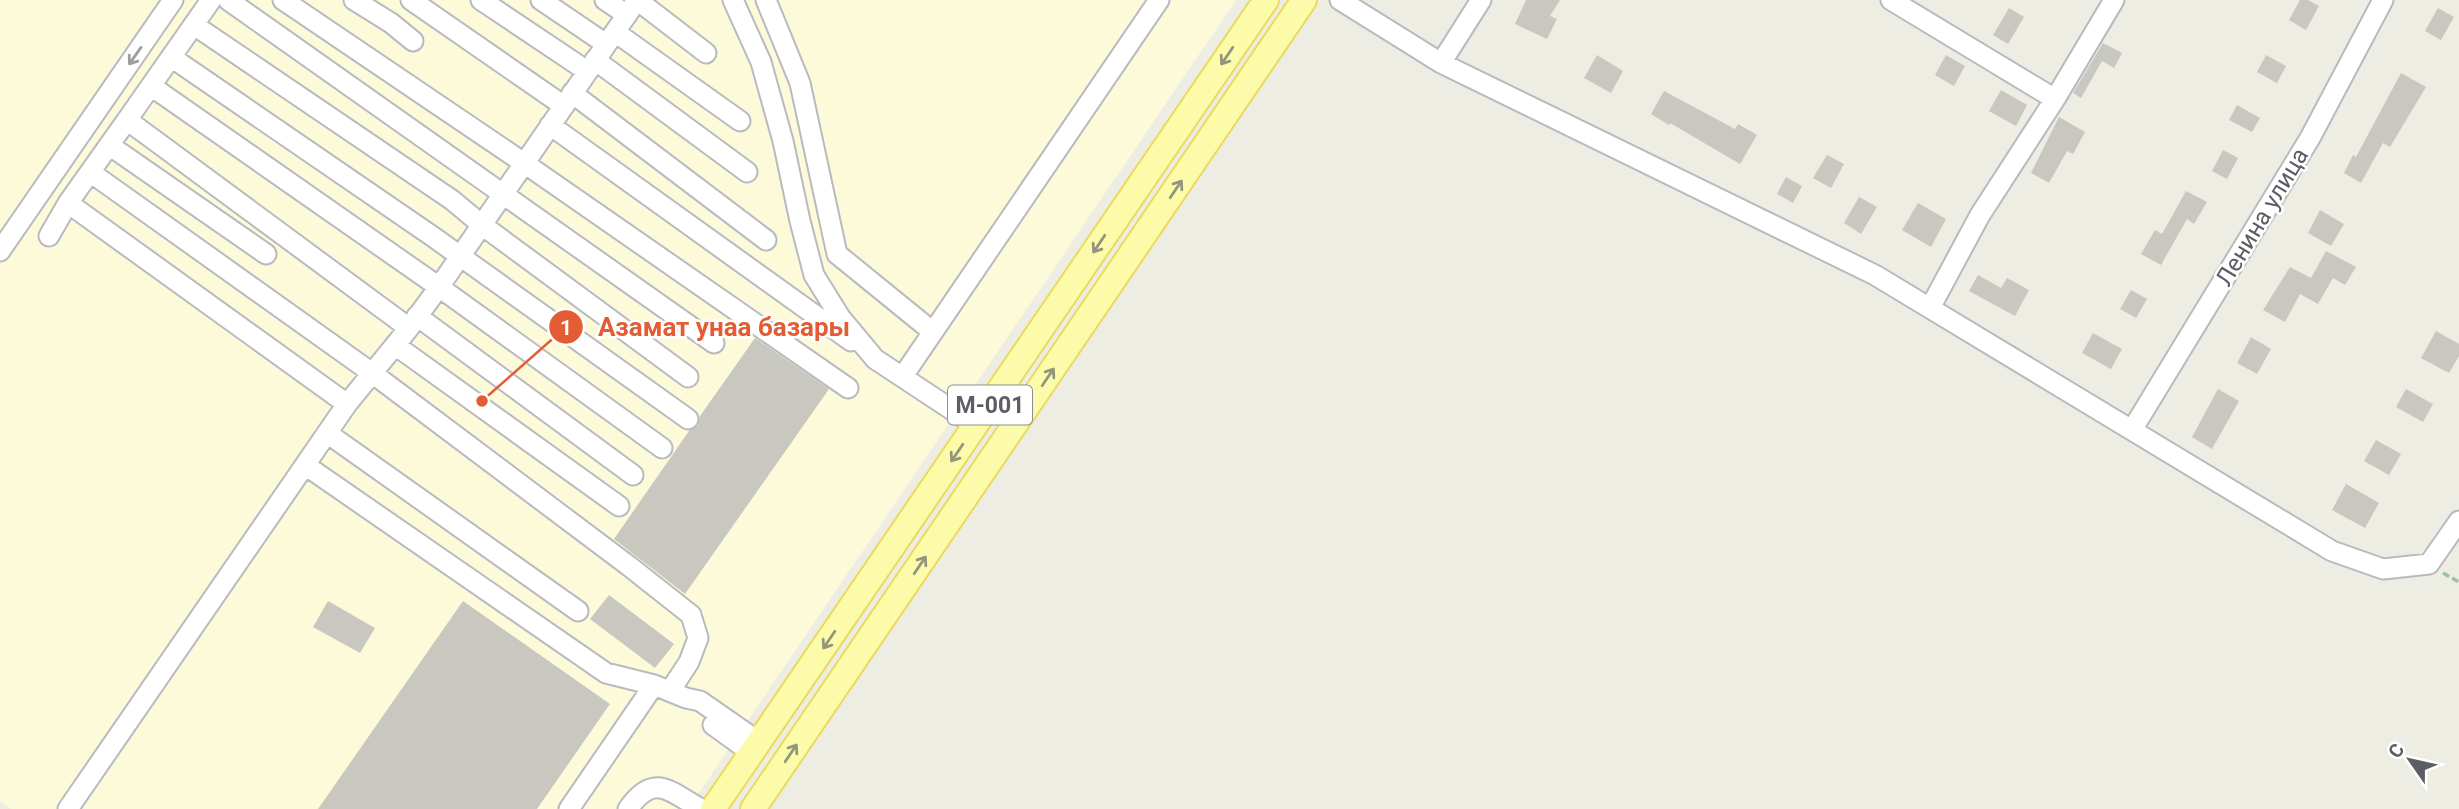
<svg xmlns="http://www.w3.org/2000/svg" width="2459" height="809" font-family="Roboto,sans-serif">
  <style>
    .commercial { fill: #fdfad9 }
    .building { fill: #c8c7c0 }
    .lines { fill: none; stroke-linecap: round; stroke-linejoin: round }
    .minor-casing { stroke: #b8babf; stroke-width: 23 }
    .major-casing { stroke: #ecda5d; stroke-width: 28 }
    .path { stroke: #98c3aa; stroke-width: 3.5; stroke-dasharray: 7 3.5; stroke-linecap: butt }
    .minor { stroke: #fff; stroke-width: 19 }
    .major { stroke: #fcfba9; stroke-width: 24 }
    .oneway { stroke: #9d9ea1 }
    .oneway2 { stroke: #93957c }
    .labels { text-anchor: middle; stroke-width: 5; stroke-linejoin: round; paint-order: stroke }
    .shield { fill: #fff; stroke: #8c8e92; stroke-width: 2 }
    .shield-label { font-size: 23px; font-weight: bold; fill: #5b5e63 }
    .street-label { font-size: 24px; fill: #5b5e63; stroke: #fff }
    .leader { fill: none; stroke: #e35c33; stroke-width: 2.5 }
    .callout-dot { fill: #e35c33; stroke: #fff; stroke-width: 2.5 }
    .mark-label { font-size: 21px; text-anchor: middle; font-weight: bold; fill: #fff }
    .callout-label { font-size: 26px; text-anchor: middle; font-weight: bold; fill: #e35c33; stroke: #fff; stroke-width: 5; stroke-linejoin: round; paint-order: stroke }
  </style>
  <rect width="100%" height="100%" fill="#edede3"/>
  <!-- commercial -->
  <path class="commercial" d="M0,0H1236L688,809H11L0,802Z"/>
  <!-- building -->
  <path class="building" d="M1526,0H1560L1550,16L1557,19L1547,39L1515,24Z
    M2300,0H2308L2319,6L2306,30L2289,20Z
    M2009,8L2024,17L2008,44L1993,35Z
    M2438,8L2454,17L2441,40L2425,31Z
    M2103,43L2122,53L2114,68L2102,61L2081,98L2073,93Z
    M1597,55L1623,71L1611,93L1584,78Z
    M1946,55L1965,66L1954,86L1935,75Z
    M2266,55L2286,66L2277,83L2257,72Z
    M2401,73L2426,87L2390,147L2383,143L2361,183L2344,173L2353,155L2356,157Z
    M2001,90L2027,105L2016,126L1989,111Z
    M1664,91L1735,129L1738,124L1757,135L1740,164L1670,123L1669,125L1651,114Z
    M2237,105L2260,118L2252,132L2229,120Z
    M2059,117L2085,132L2073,154L2067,151L2049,183L2031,173Z
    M2223,150L2238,158L2227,179L2212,171Z
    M1827,155L1844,164L1831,188L1813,178Z
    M1786,177L1802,186L1793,203L1777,194Z
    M2186,191L2207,202L2194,224L2187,219L2161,265L2141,254L2155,230L2162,234Z
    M1859,197L1877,207L1861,234L1844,223Z
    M1918,203L1946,219L1931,247L1902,230Z
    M2320,210L2344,224L2331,246L2308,233Z
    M2326,251L2356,267L2345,285L2333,278L2318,304L2300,294L2285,322L2263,310L2290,267L2311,278Z
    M1978,275L2001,288L2007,278L2029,290L2015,316L1969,291Z
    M2131,290L2147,299L2136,318L2120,309Z
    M2436,331L2459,344V356L2449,373L2421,358Z
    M2093,333L2122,349L2111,369L2082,353Z
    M2251,337L2271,349L2257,374L2237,363Z
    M755,338L829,389L685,594L614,539L689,431L698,426L700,416Z
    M2218,389L2239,401L2212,449L2192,437Z
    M2406,389L2433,404L2423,422L2396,407Z
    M2376,440L2401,454L2389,475L2364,461Z
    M2346,484L2379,503L2365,528L2332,510Z
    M609,595L674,644L655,668L590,619Z
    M328,601L375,628L360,653L313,627Z
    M463,601L610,704L537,809H318Z"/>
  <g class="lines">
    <!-- minor casing -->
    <g class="minor-casing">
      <path id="minor" d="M211,0L127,120L409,328
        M228,0L714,343
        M283,0L524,163L848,388
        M354,0L391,23L413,41
        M411,0L564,106
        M481,0L587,71
        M541,0L606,44
        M605,0L627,15
        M637,0L706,53
        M733,0L761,62L783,141L800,221L814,275L840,317L875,359L975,425
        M766,0L800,83L837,254L933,332
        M1340,0L1441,63L1875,275L2332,551L2383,569L2429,564L2459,521
        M1891,0L2055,99
        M194,25L452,200L482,225L688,377
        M615,32L740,121
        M171,57L432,236L688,419
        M595,60L747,172
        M1441,63L1481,0
        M151,86L439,287L662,448
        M572,93L766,240
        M550,125L851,341
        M109,145L266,254
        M90,172L372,373L629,566L691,615L698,638L689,662L670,691
        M68,203L347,404
        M49,236L68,203L127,120
        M0,251L173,0
        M1930,308L1980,215L2055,99L2114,0
        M417,316L633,475
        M395,345L619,506
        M903,376L1159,0
        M2132,430L2310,138L2383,0
        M327,433L578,611
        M305,465L606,673L654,685L686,698L700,701L759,742
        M713,725L752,753
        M68,809L347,404L409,328L439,287L637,0
        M569,809L654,685
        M628,809C654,772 669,791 701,809"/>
    </g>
    <!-- major casing -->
    <g class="major-casing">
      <path id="major" d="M713,809L1266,0
        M753,809L1304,0"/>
    </g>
    <!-- path -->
    <path class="path" d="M2443,573L2459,582"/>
    <!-- minor -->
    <use href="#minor" class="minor"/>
    <!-- major -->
    <use href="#major" class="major"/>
  </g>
  <!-- one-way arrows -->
  <defs><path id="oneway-shaft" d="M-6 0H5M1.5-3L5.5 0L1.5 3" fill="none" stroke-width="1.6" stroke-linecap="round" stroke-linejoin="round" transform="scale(1.75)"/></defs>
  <use class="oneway" href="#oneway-shaft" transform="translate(135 56) rotate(125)"/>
  <g class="oneway2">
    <use href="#oneway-shaft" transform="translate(1227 56) rotate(124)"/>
    <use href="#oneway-shaft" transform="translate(1176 189) rotate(-56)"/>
    <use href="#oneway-shaft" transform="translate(1099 244) rotate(124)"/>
    <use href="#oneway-shaft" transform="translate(1048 377) rotate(-56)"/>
    <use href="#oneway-shaft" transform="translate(957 453) rotate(124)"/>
    <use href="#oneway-shaft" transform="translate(920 565) rotate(-56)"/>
    <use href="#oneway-shaft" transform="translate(829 640) rotate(124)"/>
    <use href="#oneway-shaft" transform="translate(791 753) rotate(-56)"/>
  </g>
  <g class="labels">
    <!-- shield labels -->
    <rect class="shield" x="948" y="385.5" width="84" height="39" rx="5"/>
    <g class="shield-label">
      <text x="990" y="413">M-001</text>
    </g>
    <!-- street labels -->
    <g class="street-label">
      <text transform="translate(2262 217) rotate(-59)" y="8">Ленина улица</text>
    </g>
  </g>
  <!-- callouts -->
  <path class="leader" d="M482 401L566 327"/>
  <g class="callout-dot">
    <circle cx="482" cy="401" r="7"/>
    <circle cx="566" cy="327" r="18"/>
  </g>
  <g class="mark-label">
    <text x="566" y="335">1</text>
  </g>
  <g class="callout-label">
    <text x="724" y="336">Азамат унаа базары</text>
  </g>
  <!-- north arrow -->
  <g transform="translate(2410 760) rotate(304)" stroke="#ffffff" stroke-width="5" paint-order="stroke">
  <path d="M0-5L12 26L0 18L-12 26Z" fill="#5b5e63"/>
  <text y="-10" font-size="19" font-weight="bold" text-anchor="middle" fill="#5b5e63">С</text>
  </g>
</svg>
